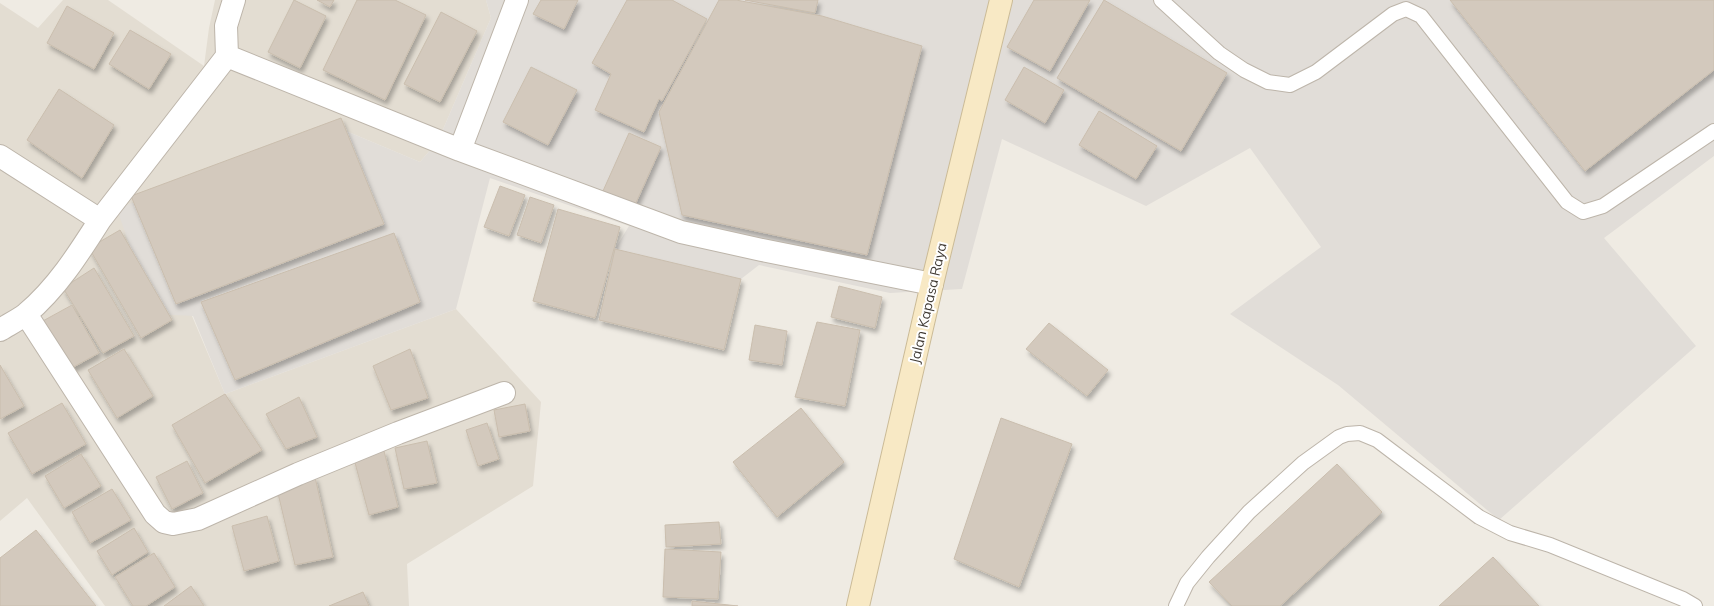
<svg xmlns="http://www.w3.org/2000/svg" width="1714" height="606" font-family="Mulish,sans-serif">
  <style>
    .residential { fill: #e3ddd2 }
    .industrial { fill: #e1ddd8 }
    .building { fill: #d3c9bd; stroke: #cabeae; filter: url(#shadow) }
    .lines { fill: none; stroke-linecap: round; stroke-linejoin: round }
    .service-casing { stroke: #bdb5aa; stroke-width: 16 }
    .minor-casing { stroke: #bdb5aa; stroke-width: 24 }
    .secondary-casing { stroke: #cbbb97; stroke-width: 24 }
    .service { stroke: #fff; stroke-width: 14 }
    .minor { stroke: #fff; stroke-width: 22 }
    .secondary { stroke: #f8e9c5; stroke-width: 22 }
    .labels { text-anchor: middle; stroke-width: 4; stroke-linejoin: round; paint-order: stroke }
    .street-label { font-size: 14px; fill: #413b34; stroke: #fff }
  </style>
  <defs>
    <filter id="shadow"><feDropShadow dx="2.5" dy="4.5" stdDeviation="2" flood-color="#0004"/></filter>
  </defs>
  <rect width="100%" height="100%" fill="#efebe3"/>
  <!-- residential -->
  <path class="residential" d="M63,0H108L204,66L209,28L215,0H486L491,18L438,141L420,162L327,123L192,316L225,394L456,309L541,402L533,486L407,564L409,606H105L27,498L0,521V3L38,28Z"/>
  <!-- industrial -->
  <path class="industrial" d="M486,0H1714V156L1604,238L1696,346L1499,520L1338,385L1230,314L1321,247L1250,148L1146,206L1002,139L962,289L890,293L759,265L741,279L724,350L599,320L615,249L629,226L490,178L456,309L225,394L193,316L153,314L117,209L327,123L420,162L438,141L491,18Z"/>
  <!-- building -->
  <path class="building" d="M294,0L326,16L300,68L268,52Z
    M317,0H334L330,7Z
    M357,0H395L426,15L385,100L323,70Z
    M541,0H578L564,29L533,14Z
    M627,0H672L707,19L662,101L659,99L644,132L595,110L611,74L592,63Z
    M719,0H736L822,16L922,46L867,255L682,215L659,112Z
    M745,0H818L815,13Z
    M1034,0H1090L1050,71L1007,47Z
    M1104,0L1227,73L1181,151L1057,78Z
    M1450,0H1714V70L1585,171Z
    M67,6L114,33L94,69L47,43Z
    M441,12L477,31L440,102L404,84Z
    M130,30L171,54L149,89L109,64Z
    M531,67L577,90L548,145L503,122Z
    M1024,67L1064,90L1045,123L1005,100Z
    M59,89L114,125L82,178L27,140Z
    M1099,111L1157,146L1136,179L1079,145Z
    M341,118L384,224L176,304L131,196Z
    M629,133L661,147L635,205L603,191Z
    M500,186L525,195L509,236L484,227Z
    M530,197L554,205L541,243L517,235Z
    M558,209L620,227L595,318L533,301Z
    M120,230L172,320L141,338L89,248Z
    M394,233L420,302L235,380L201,302Z
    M615,249L741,279L724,350L599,320Z
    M94,268L134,336L103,353L63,288Z
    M839,286L882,297L875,328L831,317Z
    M72,305L99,353L68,370L41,322Z
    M817,322L860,330L845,406L795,397Z
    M1049,323L1108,370L1087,396L1026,349Z
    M755,325L787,331L782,365L749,360Z
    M124,349L153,396L117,418L88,370Z
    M410,349L428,398L391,410L373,366Z
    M0,365L24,406L0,419Z
    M225,394L262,450L205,483L172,425Z
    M299,397L317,437L286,449L266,414Z
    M62,403L86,444L32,474L8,433Z
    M525,404L530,431L499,437L494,410Z
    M801,408L844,462L777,517L733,462Z
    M1001,418L1072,444L1019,587L954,559Z
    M487,423L499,459L478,466L466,430Z
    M427,441L437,483L404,489L395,448Z
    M384,451L398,507L369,515L354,459Z
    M81,454L101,486L64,508L45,476Z
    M187,461L203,493L172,509L156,477Z
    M1337,464L1382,512L1280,606H1232L1209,582Z
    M315,477L333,557L295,565L277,489Z
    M112,489L131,520L90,543L72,512Z
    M267,516L279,561L244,571L232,526Z
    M719,522L721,544L666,547L665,525Z
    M134,528L148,552L112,575L97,551Z
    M36,530L96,606H0V558Z
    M665,549L721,552L718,599L663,597Z
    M154,553L175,587L146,606H133L115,577Z
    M1493,557L1539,606H1439Z
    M191,586L204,606H164Z
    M363,592L369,606H329Z
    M692,601L738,606H692Z"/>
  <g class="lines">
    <!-- service casing -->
    <g class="service-casing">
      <path id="service" d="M1161,0L1219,53L1244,70L1268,82L1290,85L1316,72L1393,14L1406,9L1421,16L1567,202L1583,212L1603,206L1714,131
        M1176,606L1187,583L1208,557L1249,512L1303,463L1339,437L1347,434L1360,433L1377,440L1479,517L1510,533L1550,545L1683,599L1695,606"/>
    </g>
    <!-- minor casing -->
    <g class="minor-casing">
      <path id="minor" d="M227,56L460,150L681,232L762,250L932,284
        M460,150L517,0
        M0,156L100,220L227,56L226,26L234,0
        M26,314L155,514L164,522L173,524L198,519L298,474L398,433L504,393
        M0,330C8,325 18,320 26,314C57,288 79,253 100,220"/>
    </g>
    <!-- secondary casing -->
    <g class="secondary-casing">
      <path id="secondary" d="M858,606L932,284L1001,0"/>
    </g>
    <!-- service -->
    <use href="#service" class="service"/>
    <!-- minor -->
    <use href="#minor" class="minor"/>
    <!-- secondary -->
    <use href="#secondary" class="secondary"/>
  </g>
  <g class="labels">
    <!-- street labels -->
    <g class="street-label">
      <text transform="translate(928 303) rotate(-77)" y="5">Jalan Kapasa Raya</text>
    </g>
  </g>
</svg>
